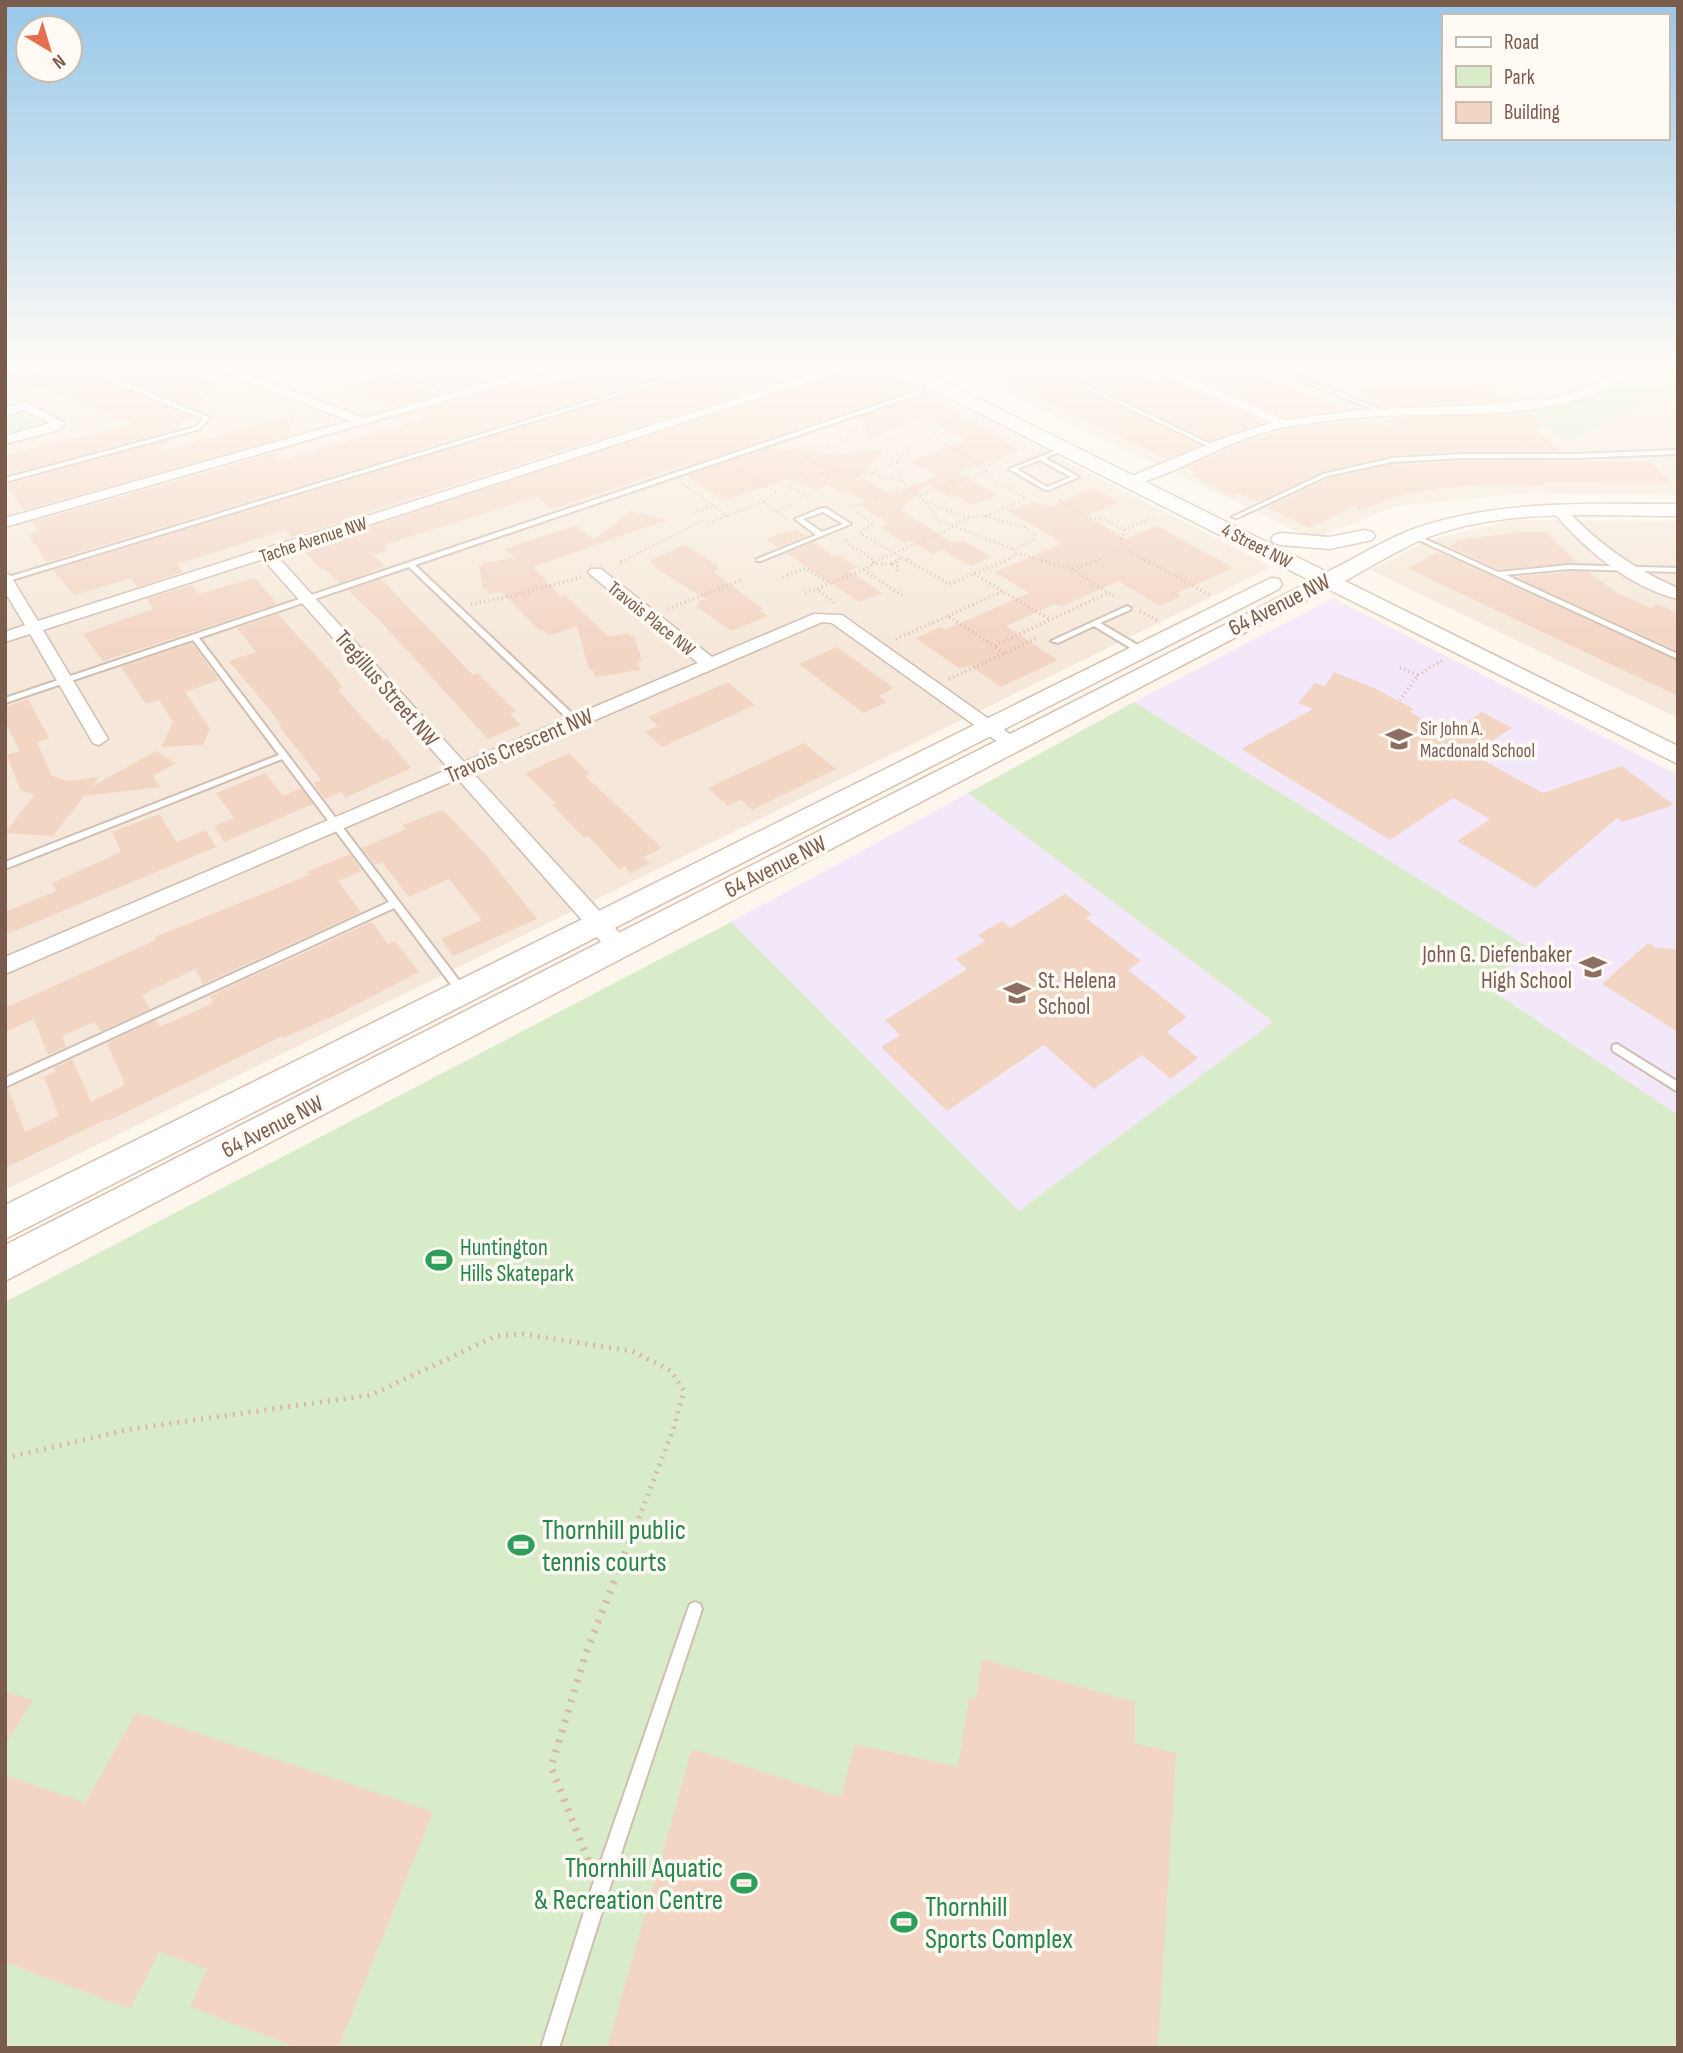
<svg xmlns="http://www.w3.org/2000/svg" width="1683" height="2053" font-family="'Sofia Sans Condensed',sans-serif">
  <style>
    .residential { fill: #f5e8da }
    .education { fill: #f3e8fa }
    .green { fill: #d8ecc9 }
    .building { fill: #f3d5c3 }
    .lines { fill: none; stroke-linecap: round; stroke-linejoin: round }
    .service-casing { stroke: #d1beb0; stroke-width: 4 }
    .minor-casing { stroke: #d1beb0; stroke-width: 3 }
    .secondary-casing { stroke: #d6c0b0; stroke-width: 3 }
    .path-far3 { stroke: #d9b8a5; stroke-width: 2.5; stroke-dasharray: 1 3.5; stroke-linecap: butt }
    .path-far2 { stroke: #d9b8a5; stroke-width: 3.5; stroke-dasharray: 1 3.5; stroke-linecap: butt }
    .path-far1 { stroke: #d9b8a5; stroke-width: 5; stroke-dasharray: 2 6; stroke-linecap: butt }
    .path { stroke: #d9b8a5; stroke-width: 7; stroke-dasharray: 2.5 8; stroke-linecap: butt }
    .service { fill: #fff; fill-rule: evenodd }
    .minor { fill: #fff; fill-rule: evenodd }
    .secondary { fill: #fff; fill-rule: evenodd }
    .labels { text-anchor: middle; stroke-width: 7; stroke-linejoin: round; paint-order: stroke }
    .far-street-label { font-size: 19px; fill: #7a5c4d; stroke: #fffaf3 }
    .far-education-label { font-size: 19px; fill: #785e54; stroke: #fffaf3; text-anchor: start }
    .street-label { font-size: 23px; fill: #7a5c4d; stroke: #fffaf3 }
    .education-label { font-size: 23px; fill: #785e54; stroke: #fffaf3; text-anchor: end }
    .leisure-label { font-size: 23px; fill: #27864d; stroke: #fffaf3; text-anchor: start }
    .near-leisure-label { font-size: 28px; fill: #27864d; stroke: #fffaf3; text-anchor: start }
  </style>
  <rect width="100%" height="100%" fill="#fdf6ec"/>
  <!-- residential -->
  <path class="residential" d="M5,363H874L1272,567L5,1190Z
    M943,363H1678V495L1529,493L1397,506L1314,539Z
    M1514,520L1678,521V718L1370,570L1429,540Z"/>
  <!-- education -->
  <path class="education" d="M1333,598L1678,775V1115L1485,986L1530,949L1134,702Z
    M968,793L1273,1022L1019,1211L731,922Z"/>
  <!-- green -->
  <path class="green" d="M1269,363H1493L1504,365L1457,372L1356,374L1327,386Z
    M1651,363H1678V384L1567,442L1523,411C1566,405 1620,397 1651,363Z
    M22,415L41,423L39,426L5,435V417Z
    M1134,702L1531,949L1485,986L1678,1115V2040L1673,2048H5V1302L731,922L1019,1211L1273,1022L968,793Z"/>
  <!-- building -->
  <path class="building" d="M5,363H52L5,374Z
    M84,363H165L216,383L195,408Z
    M407,363L421,367L429,363H449L495,378L447,392L390,371Z
    M616,363H706L47,562L28,535L39,531L32,522L281,451L276,462L427,418L412,413L513,384L529,389Z
    M727,363H837L291,537L285,530L177,564L183,572L137,587L131,578L74,595L53,570Z
    M868,363L917,387L688,466L693,462L552,509L537,497L384,545L388,550L373,555L385,566L340,583L324,568L321,569L302,549Z
    M965,363H1031L1200,445L1166,459Z
    M1048,363H1114L1154,381L1164,377L1265,423L1210,441Z
    M1201,363H1228L1344,409L1285,417L1180,371Z
    M80,372L188,416L177,429L5,475V455L134,424L41,387L5,395V383L52,373Z
    M377,374L434,395L394,407L343,388Z
    M1485,384L1507,400L1380,406L1370,403L1358,390L1458,388Z
    M925,395L1020,450L958,473L999,495L972,505L956,496L951,498L928,484L900,510L953,543L962,540L992,557L970,566L943,550L932,554L910,540L903,543L880,527L888,523L862,506L865,501L846,490L839,493L828,485L815,490L799,480L792,482L788,479L724,501L686,476L770,448L840,454L885,449L854,482L863,478L889,495L937,476L910,461L966,440L922,416L869,440L863,420L858,418Z
    M1524,413L1545,427L1534,429L1561,451H1464L1391,455L1322,472L1257,502L1238,493L1232,496L1192,475L1198,473L1186,468L1244,442L1295,428L1369,420L1398,431L1385,419Z
    M297,414L288,436L24,510L6,485L168,440L159,452Z
    M1464,461L1650,462L1672,483L1543,482L1545,486L1492,484L1444,488L1406,494L1360,510L1354,506L1310,528L1267,507L1328,479L1392,465Z
    M1094,488L1120,502L1086,516L1126,539L1157,526L1233,568L1177,593L1182,596L1160,606L1118,581L1061,607L1055,604L1006,626L1058,660L1001,687L969,665L960,669L916,638L941,627L945,630L1029,593L995,572L1063,543L1008,511L1033,501L1050,507Z
    M631,511L667,520L533,567L561,596L565,595L609,637L629,633L630,637L634,636L642,661L638,662L640,670L595,677L593,670H589L577,626L549,636L543,630L540,631L501,592L488,594L487,588L483,589L479,566H482V563L515,558L504,549L576,525L594,540Z
    M795,529L806,536L778,548L766,539Z
    M1519,532H1546L1578,563L1498,569L1448,546L1460,540Z
    M814,542L834,557L839,555L858,567L849,571L882,593L859,602L786,553Z
    M684,545L719,566L716,567L719,569L714,572L763,609L760,611L768,616L731,631L696,606L700,605L697,602L706,599L654,567L657,566L649,561Z
    M1438,552L1678,661V696L1407,568Z
    M1568,572H1588L1617,593L1651,608L1657,604L1678,613V651L1516,577Z
    M255,578L277,604L103,661L83,634L153,609L146,599L192,585L199,594Z
    M381,579L473,675L478,673L516,711L510,714L521,725L488,739L382,623L348,590Z
    M278,614L335,677L343,688L338,690L383,740L387,739L411,768L345,798L341,792L325,799L313,783L321,780L279,726L282,725L229,661L256,652L237,628Z
    M192,643L219,680L185,692L210,729L203,745L161,747L173,722L159,700L146,704L121,667Z
    M837,647L894,688L879,696L887,702L863,713L799,664Z
    M1334,672L1372,687L1414,709L1410,712L1449,733L1482,712L1512,728L1472,754L1543,793L1622,766L1674,805L1622,822L1617,818L1535,888L1457,841L1490,819L1453,798L1390,840L1241,749L1313,709L1298,703L1315,683L1325,686Z
    M728,682L755,705L662,747L645,732L658,726L648,717Z
    M28,699L49,738L37,742L51,775L66,781L99,777L91,787L156,751L176,763L153,776L160,787L84,796L53,836L5,833L34,795L20,790L7,755L20,751L5,722V707Z
    M804,743L836,769L752,810L741,800L728,806L708,788Z
    M569,753L590,774L585,776L662,848L644,857L650,863L631,873L625,866L619,869L588,836L584,838L552,805L556,804L525,773Z
    M265,773L283,796L301,788L313,804L224,842L214,826L234,818L216,793Z
    M443,810L487,856L537,919L453,956L441,939L482,920L449,879L409,897L382,862L375,865L362,848L406,829L402,825Z
    M159,814L177,842L206,830L216,847L5,935V912L56,891L52,883L121,852L112,832Z
    M350,854L362,871L338,881L361,912L203,984L195,969L142,995L150,1009L101,1031L94,1022L62,1036L66,1047L48,1055L34,1019L5,1032V1008L156,940L155,937L309,875L306,872Z
    M1065,894L1092,914L1086,918L1141,961L1128,970L1187,1017L1167,1032L1198,1058L1171,1079L1142,1055L1094,1089L1044,1045L947,1111L881,1047L900,1035L885,1020L967,969L955,959L985,941L978,935L1002,921L1010,928Z
    M369,923H373L388,944L395,941L419,972L336,1015L283,1038L282,1036L108,1121L107,1119L5,1168V1089L8,1088L25,1132L59,1116L44,1077L55,1072L54,1068L72,1059L91,1102L125,1085L107,1043L156,1020L160,1027L213,1003L210,996Z
    M1648,943L1656,948L1678,949V1032L1602,984Z
    M982,1659L1135,1702V1743L1176,1753L1158,2048H607L692,1749L841,1797L855,1744L958,1767L969,1698L976,1699Z
    M5,1691L33,1700L5,1745Z
    M136,1713L433,1812L338,2048H298L190,2007L207,1969L159,1952L130,2009L5,1962V1775L85,1803Z"/>
  <g class="lines">
    <!-- service casing -->
    <g class="service-casing">
      <path id="service" d="M354,363H362L454,397L449,398Z
        M716,363H725L5,582V578Z
        M1034,363H1041L1217,447L1212,448Z
        M1259,363H1267L1386,412L1381,413Z
        M81,365L209,417L210,418L200,429L5,482V478L196,427L203,419L80,369L52,370L5,381V377L52,366Z
        M939,384L942,386L941,387L415,565L578,719V723H572L409,567L199,638L467,991L462,995L458,994L394,908L5,1087V1078L389,902L282,759L5,869V862L279,755L193,640L5,703V698Z
        M1064,447L1069,448L1045,458L1079,477L1049,490H1045L1009,469ZM1040,460L1071,477L1047,487L1017,469Z
        M1678,450V454L1573,458H1464L1392,462L1327,476L1237,518L1232,517L1323,474L1392,458L1464,454H1573Z
        M822,508H826L851,524L761,561H757V559L816,535L795,519ZM823,512L843,524L822,532L803,519Z
        M1414,534L1498,572L1568,565L1678,568V572L1568,569L1506,575L1678,654V659L1412,537V535Z
        M1127,606L1131,608L1130,610L1100,623L1143,648V652H1137L1094,626L1058,643L1051,641Z
        M1617,1044L1678,1082V1092L1613,1051L1612,1048L1613,1045Z
        M695,1602L700,1604L702,1609L609,1890L559,2048H541L591,1890L688,1609L690,1604Z"/>
    </g>
    <!-- minor casing -->
    <g class="minor-casing">
      <path id="minor" d="M200,363H218L364,418L556,363H577L5,527V518L350,421Z
        M847,363H866L276,555L464,762L698,663L591,575L588,572L591,569H601L712,657L814,614L842,615L1017,739L1020,743L1017,747H1005L832,623L822,622L473,773L627,941L630,947L627,953L619,955L611,953L458,779L5,974V957L449,769L263,559L43,630L108,739L99,745L93,743L30,634L5,642V632L25,625L5,592V573L10,575L38,621Z
        M1138,363H1155L1285,420L1358,410L1481,405L1550,398L1578,391L1608,378L1630,363H1644C1583,424 1461,412 1382,416C1348,418 1314,422 1282,428C1229,438 1184,472 1132,485L1125,481L1127,478L1223,438L1272,423Z
        M25,402L65,423L58,430L5,444V436L50,423L24,410L5,416V408Z
        M1559,506L1564,507C1597,543 1633,569 1678,588V599C1629,587 1586,550 1554,513L1552,510Z"/>
    </g>
    <!-- secondary casing -->
    <g class="secondary-casing">
      <path id="secondary" d="M910,363H923L935,377L1327,572C1354,559 1381,542 1408,531C1494,499 1588,504 1678,504V516C1595,516 1500,507 1421,540C1395,552 1370,567 1345,581L1678,746V764L1328,589L5,1281V1245L1311,581L923,385L908,366Z
        M1365,530L1372,532L1375,536L1372,540L1329,549L1281,545L1274,543L1271,539L1274,535L1281,533L1329,537Z
        M1271,578L1279,579L1282,584L1279,589L5,1239V1205Z"/>
    </g>
    <!-- path-far3 -->
    <path class="path-far3" d="M959,415L939,425L933,437L984,466L1005,458
      M864,425L908,448L933,437
      M857,428L840,445L796,449L831,471L871,473L902,482
      M984,466L986,471L920,495L938,520L1013,549
      M736,468L777,492L764,502
      M872,472L897,462L908,448
      M981,472L1027,499
      M683,484L728,516
      M811,499L788,486L831,471
      M1061,499L1058,500L1087,517L1103,519L1124,530L1121,546L1095,562
      M850,508L907,486
      M857,512L874,524L861,531V534L910,562
      M694,513L713,506
      M968,517L986,516
      M786,518L776,511L793,505
      M708,523L763,502L776,511
      M1124,530L1156,516
      M847,540L844,541L875,561
      M1121,547L1148,562
      M1014,550L1034,540L1035,534L1024,527L986,516L1027,499
      M621,562L703,520
      M874,562L945,531L968,517C939,508 901,497 897,462
      M896,562L900,558
      M1005,562L1017,553L1047,562"/>
    <!-- path-far2 -->
    <path class="path-far2" d="M907,560L949,584L1007,560
      M1041,560L1072,569L1117,598
      M1145,560L1210,595
      M620,562L624,560
      M872,563L893,564
      M1073,569L1099,560
      M864,570L903,596
      M897,571L898,567L893,564L898,560
      M974,574L1049,619
      M783,577L806,568L829,583
      M805,593L817,589
      M834,603L817,589L869,567L878,560
      M471,604L513,596L581,577
      M668,609L742,580
      M1140,611L1160,622
      M948,616L1003,591
      M896,639L948,616L994,646
      M1004,653L994,646L1108,593
      M1400,668L1418,675L1400,700
      M1418,675L1443,660
      M949,679L1037,638"/>
    <!-- path-far1 -->
    <path class="path-far1" d="M5,1458L131,1429L371,1395L496,1336L523,1334L632,1351L671,1371L684,1391L673,1430L631,1538"/>
    <!-- path -->
    <path class="path" d="M588,1860L551,1767L586,1653L632,1536"/>
    <!-- service -->
    <use href="#service" class="service"/>
    <!-- minor -->
    <use href="#minor" class="minor"/>
    <!-- secondary -->
    <use href="#secondary" class="secondary"/>
  </g>
  <!-- sky -->
  <linearGradient id="sky" x2="0" y2="1"><stop stop-color="#97c7e8"/><stop offset="0.56" stop-color="#fefbf6"/><stop offset="1" stop-color="#fefbf6" stop-opacity="0"/></linearGradient>
  <rect width="1683" height="651" fill="url(#sky)"/>
  <!-- icons -->
  <defs>
    <g id="school-bare" transform="scale(2.1)"><path d="M0-5L7-2L0 1L-7-2ZM-4 1L0 2.5L4 1V4Q0 6-4 4Z" fill="#8d6e63" stroke="#fffaf3" stroke-width="2.5" paint-order="stroke"/></g>
    <g id="stadium-bare" transform="scale(2.1)"><path d="M0-5a6.5 5 0 1 0 0 10a6.5 5 0 1 0 0-10ZM-3.5-1.8h7v3.6h-7Z" fill="#2e9e5b" stroke="#fffaf3" stroke-width="2.5" paint-order="stroke"/></g>
  </defs>
  <g fill-rule="evenodd">
    <use href="#school-bare" x="1399" y="739"/>
    <use href="#school-bare" x="1593" y="967"/>
    <use href="#school-bare" x="1017" y="993"/>
    <use href="#stadium-bare" x="439" y="1260"/>
    <use href="#stadium-bare" x="521" y="1545"/>
    <use href="#stadium-bare" x="744" y="1883"/>
    <use href="#stadium-bare" x="904" y="1922"/>
  </g>
  <g class="labels">
    <!-- far-street labels -->
    <g class="far-street-label">
      <text transform="translate(313 539) rotate(-18)" y="7">Tache Avenue NW</text>
      <text transform="translate(1257 545) rotate(27)" y="7">4 Street NW</text>
      <text transform="translate(652 618) rotate(39)" y="7">Travois Place NW</text>
    </g>
    <!-- far-education labels -->
    <g class="far-education-label">
      <text x="1420" y="735">Sir John A.<tspan x="1420" dy="22">Macdonald School</tspan></text>
    </g>
    <!-- street labels -->
    <g class="street-label">
      <text transform="translate(1279 604) rotate(-27)" y="8">64 Avenue NW</text>
      <text transform="translate(387 688) rotate(49)" y="8">Tregillus Street NW</text>
      <text transform="translate(519 745) rotate(-23)" y="8">Travois Crescent NW</text>
      <text transform="translate(775 866) rotate(-27)" y="8">64 Avenue NW</text>
      <text transform="translate(272 1126) rotate(-27)" y="8">64 Avenue NW</text>
    </g>
    <!-- education labels -->
    <g class="education-label">
      <text x="1572" y="962">John G. Diefenbaker<tspan x="1572" dy="26">High School</tspan></text>
      <text x="1038" y="988" text-anchor="start">St. Helena<tspan x="1038" dy="26">School</tspan></text>
    </g>
    <!-- leisure labels -->
    <g class="leisure-label">
      <text x="460" y="1255">Huntington<tspan x="460" dy="26">Hills Skatepark</tspan></text>
    </g>
    <!-- near-leisure labels -->
    <g class="near-leisure-label">
      <text x="542" y="1539">Thornhill public<tspan x="542" dy="32">tennis courts</tspan></text>
      <text x="723" y="1877" text-anchor="end">Thornhill Aquatic<tspan x="723" dy="32">&amp; Recreation Centre</tspan></text>
      <text x="925" y="1916">Thornhill<tspan x="925" dy="32">Sports Complex</tspan></text>
    </g>
  </g>
  <!-- border -->
  <rect width="1683" height="2053" fill="none" stroke="#7a5c4d" stroke-width="14"/>
  <!-- legend -->
  <rect x="1442" y="14" width="228" height="126" fill="#fffaf3" stroke="#cabbb1" stroke-width="2"/>
  <rect x="1456" y="37" width="35" height="10" fill="#ffffff" stroke="#cabbb1" stroke-width="2"/>
  <text x="1504" y="49" font-size="21" fill="#7a5c4d">Road</text>
  <rect x="1456" y="66" width="35" height="21" fill="#d8ecc9" stroke="#cabbb1" stroke-width="2"/>
  <text x="1504" y="84" font-size="21" fill="#7a5c4d">Park</text>
  <rect x="1456" y="102" width="35" height="21" fill="#f3d5c3" stroke="#cabbb1" stroke-width="2"/>
  <text x="1504" y="119" font-size="21" fill="#7a5c4d">Building</text>
  <!-- north arrow -->
  <g transform="translate(49 49) rotate(142)"><circle r="33" fill="#fffaf3" stroke="#cabbb1" stroke-width="2"/>
  <path d="M0-5L12 26L0 18L-12 26Z" fill="#e76f51"/>
  <text y="-10" font-size="19" font-weight="bold" text-anchor="middle" fill="#7a5c4d">N</text>
  </g>
</svg>
